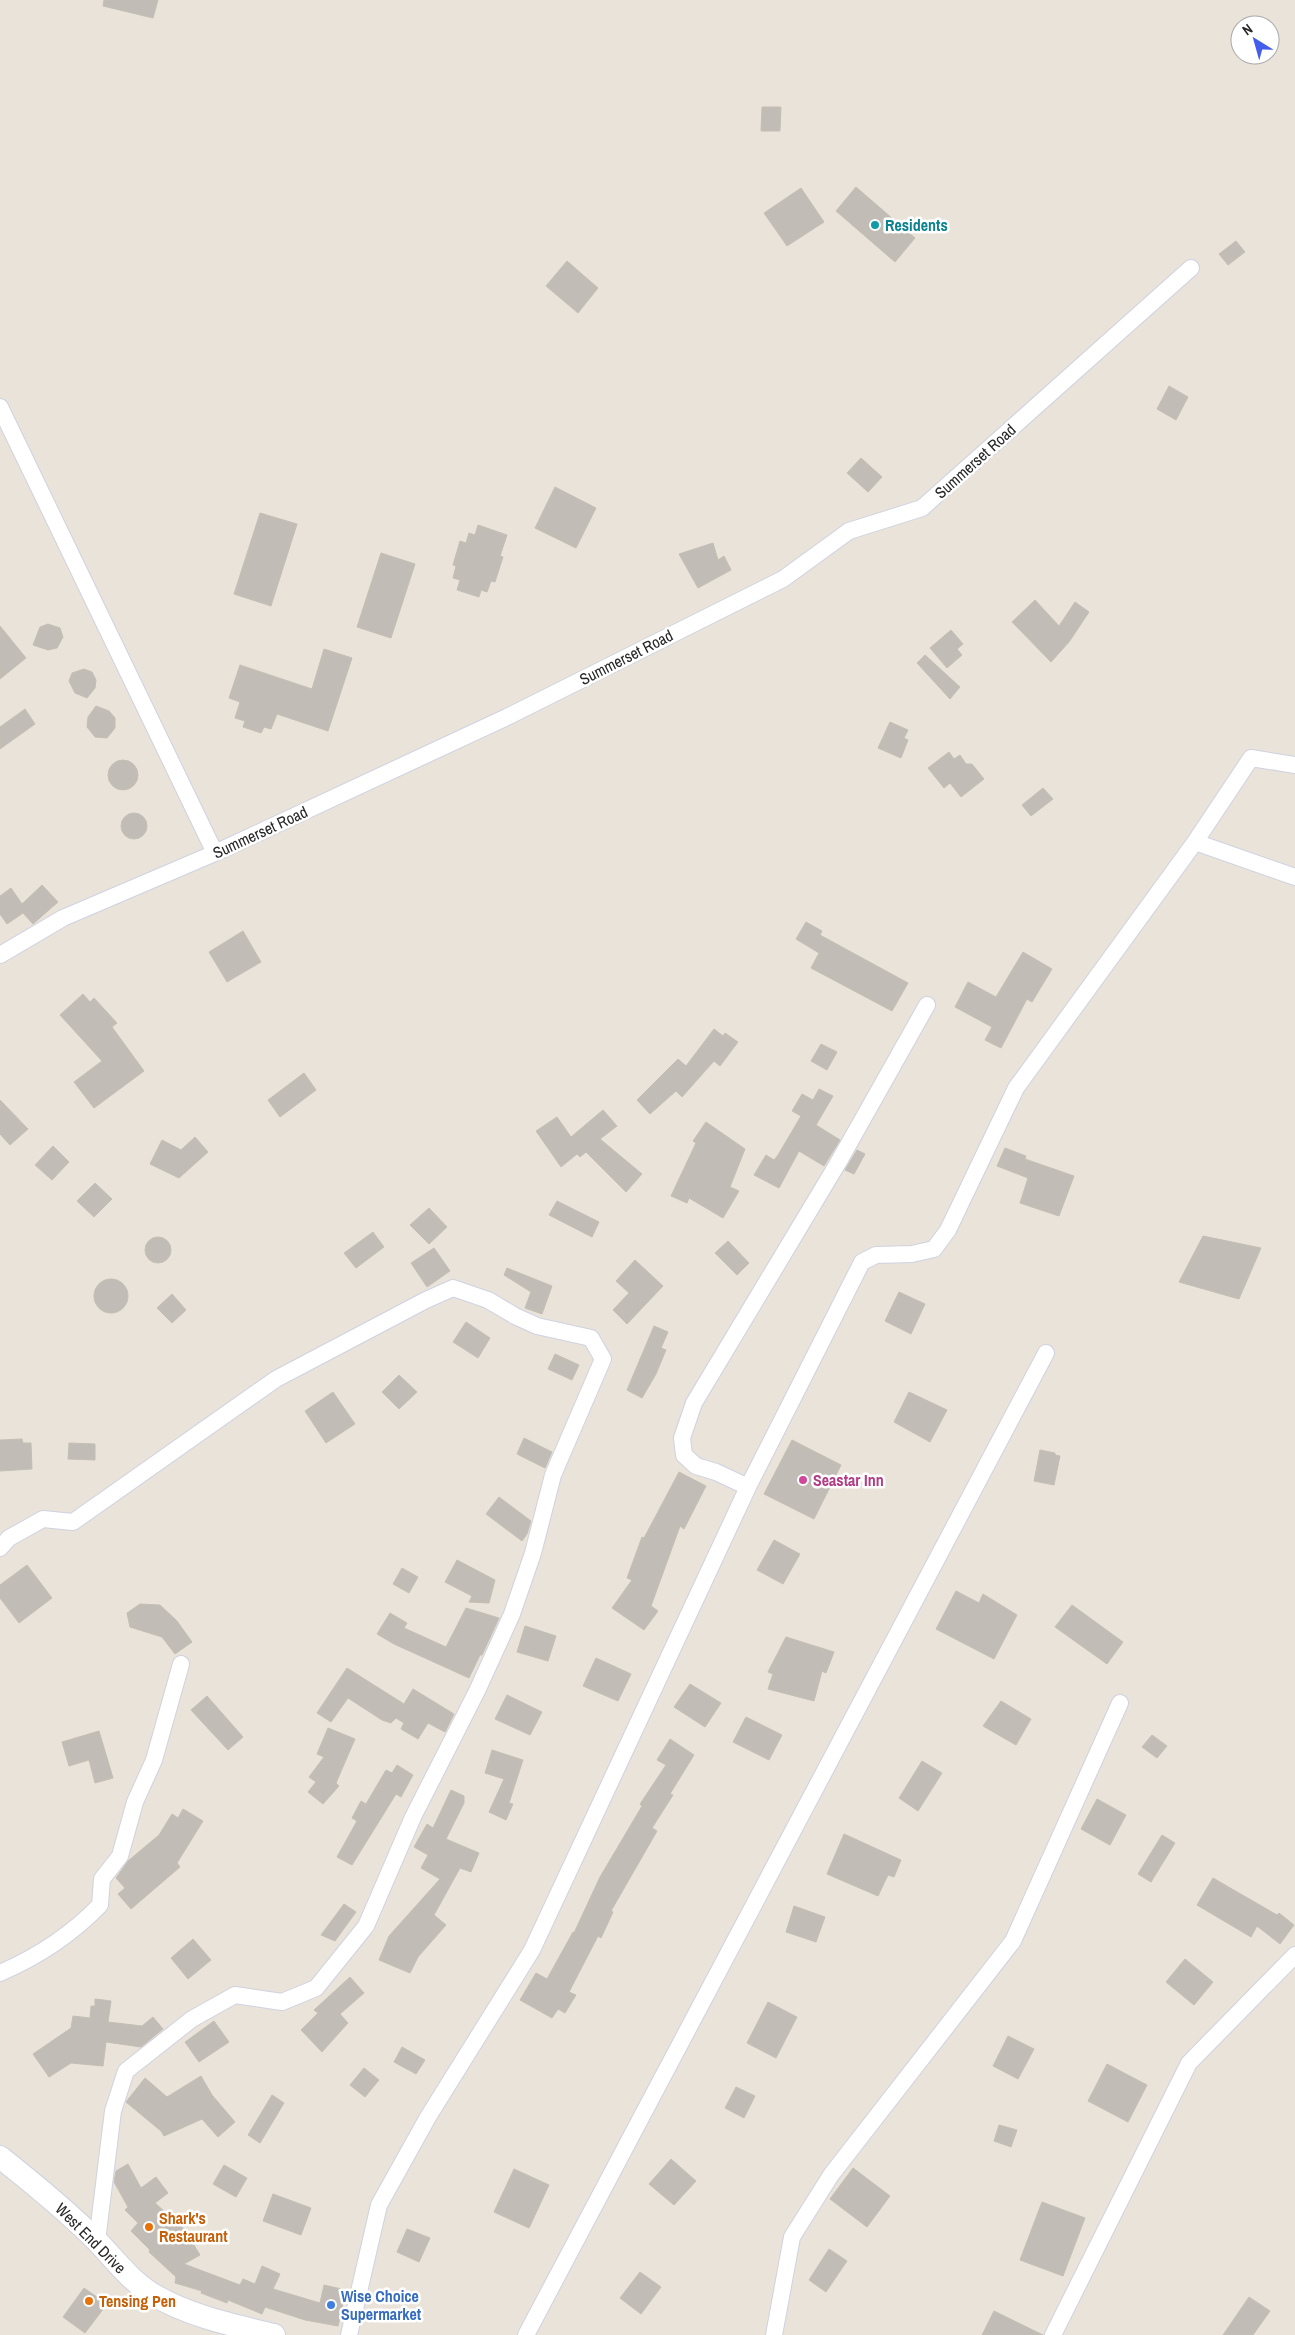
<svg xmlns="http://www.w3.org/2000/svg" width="1295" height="2335" font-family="'Archivo Narrow',sans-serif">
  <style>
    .building { fill: #c1bdb6; stroke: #c4bfb4 }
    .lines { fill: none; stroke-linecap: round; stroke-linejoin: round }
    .street-casing { stroke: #cfd2e0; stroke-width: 18 }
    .secondary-casing { stroke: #cfd2e0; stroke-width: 24 }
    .street { stroke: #fff; stroke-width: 16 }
    .secondary { stroke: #fff; stroke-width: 22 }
    .culture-dot { fill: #0f9aa8; stroke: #fff; stroke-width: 2 }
    .hotel-dot { fill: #d1479c; stroke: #fff; stroke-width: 2 }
    .food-dot { fill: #e8710a; stroke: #fff; stroke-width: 2 }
    .shop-dot { fill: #3f7fe0; stroke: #fff; stroke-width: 2 }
    .labels { text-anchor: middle; stroke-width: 5; stroke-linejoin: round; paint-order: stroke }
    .culture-label { font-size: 16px; font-weight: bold; fill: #0d838f; stroke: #fff; text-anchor: start }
    .street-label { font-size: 16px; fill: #272727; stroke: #fff }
    .hotel-label { font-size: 16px; font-weight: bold; fill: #b23c85; stroke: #fff; text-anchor: start }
    .food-label { font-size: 16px; font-weight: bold; fill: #c56008; stroke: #fff; text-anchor: start }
    .shop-label { font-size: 16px; font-weight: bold; fill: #366cbe; stroke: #fff; text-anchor: start }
  </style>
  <rect width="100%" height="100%" fill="#e9e3da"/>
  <!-- building -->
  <path class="building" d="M104,0H158L153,18L103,6Z
    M762,107H781L780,131H761Z
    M856,187L915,238L895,262L836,211Z
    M801,188L824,222L787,246L764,213Z
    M1236,241L1245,252L1228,265L1219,254Z
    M567,261L598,288L578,313L546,286Z
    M1169,386L1188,397L1176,420L1157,409Z
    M861,458L882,477L868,492L847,473Z
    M555,487L596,508L576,548L535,528Z
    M260,513L297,524L271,606L234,594Z
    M478,525L507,535L500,556L503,557L495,582L491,581L487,592L481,590L479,597L457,590L460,580L453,578L456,566L453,565L460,541L466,543L469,533L475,535Z
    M713,543L718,560L724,556L731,570L698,588L679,554Z
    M381,553L415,564L391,638L357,627Z
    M1035,600L1059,626L1075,602L1089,612L1069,642L1051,662L1012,622Z
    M48,624L60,628L63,637L57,648L48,650L33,645L40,627Z
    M0,626L26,658L0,679Z
    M951,630L963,644L957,649L962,655L947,668L930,648Z
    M324,649L352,658L328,731L277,714L271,729L264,727L261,733L243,727L245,721L235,718L240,702L229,698L240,665L312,689Z
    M925,655L960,687L950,699L917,663Z
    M84,669L92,672L96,680L95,688L87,698L75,693L69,681L72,673Z
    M96,706L109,711L115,718V728L107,738L95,737L87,727L88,717Z
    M25,709L35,724L0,749V727Z
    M890,722L908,730L904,738L908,740L901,758L878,748Z
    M949,752L954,759L960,755L966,764H972L984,779L961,797L950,783L944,788L928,768Z
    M108 775a15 15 0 1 1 30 0a15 15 0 1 1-30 0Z
    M1043,788L1053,799L1031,816L1022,805Z
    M121 826a13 13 0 1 1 26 0a13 13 0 1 1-26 0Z
    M42,885L58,902L33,924L23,913L7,924L0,914V896L11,888L22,904Z
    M806,922L822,931L820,935L908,983L892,1011L811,968L819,953L796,939Z
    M243,931L261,962L227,982L209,952Z
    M1023,952L1052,969L1032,1002L1027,999L1001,1048L985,1040L992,1027L955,1007L968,982L996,997Z
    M83,994L90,1002L94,998L117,1023L112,1027L144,1071L94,1108L74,1082L102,1061L60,1015Z
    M714,1029L723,1036L725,1033L738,1042L720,1066L714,1061L682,1097L676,1091L650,1114L637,1100L678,1059L686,1066Z
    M821,1044L837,1052L827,1070L811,1061Z
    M304,1073L316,1090L280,1117L268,1100Z
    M819,1089L833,1096L816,1125L840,1140L824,1166L799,1151L779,1188L754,1175L766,1155L774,1160L778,1155L801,1116L792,1111L802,1094L813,1100Z
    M0,1100L28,1129L10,1145L0,1134Z
    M603,1110L617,1126L600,1139L642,1174L626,1192L586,1152L580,1157L577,1154L561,1167L536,1131L557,1117L571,1137Z
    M706,1122L745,1149L730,1187L739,1191L723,1218L689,1198L687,1203L671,1196L696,1143L693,1141Z
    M195,1137L208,1152L179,1178L150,1164L162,1140L181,1150Z
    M53,1146L69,1162L52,1180L35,1165Z
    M1005,1148L1026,1156L1025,1159L1074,1176L1059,1216L1020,1203L1028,1178L997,1166Z
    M857,1150L865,1154L854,1174L845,1170Z
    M95,1183L112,1199L94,1217L77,1201Z
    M557,1201L599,1222L592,1237L549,1215Z
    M429,1208L447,1227L429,1244L410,1225Z
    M373,1232L384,1247L356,1268L344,1253Z
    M1203,1236L1261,1248L1239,1299L1179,1282Z
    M145 1250a13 13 0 1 1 26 0a13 13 0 1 1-26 0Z
    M728,1241L749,1263L737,1275L715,1253Z
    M434,1248L450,1271L427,1287L411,1263Z
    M635,1260L663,1286L627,1324L613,1310L629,1293L616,1281Z
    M507,1268L552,1286L542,1314L525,1308L531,1292L504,1275Z
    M94 1296a17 17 0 1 1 34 0a17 17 0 1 1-34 0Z
    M899,1292L925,1304L911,1334L885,1321Z
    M172,1294L186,1310L172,1323L157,1308Z
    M466,1322L490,1338L478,1358L453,1342Z
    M654,1326L668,1332L661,1348L666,1350L656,1374L642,1398L627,1390Z
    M555,1354L579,1365L572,1380L548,1369Z
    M399,1375L417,1392L399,1409L382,1392Z
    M333,1392L355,1424L326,1443L305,1411Z
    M909,1392L947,1410L930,1442L894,1422Z
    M524,1438L552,1452L545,1468L517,1454Z
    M22,1439L23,1443H31L32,1469L0,1471V1440Z
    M792,1440L841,1465L814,1519L764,1494Z
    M69,1443L95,1444V1460L68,1459Z
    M1040,1450L1055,1453V1455L1060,1456L1054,1485L1034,1481Z
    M679,1472L706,1486L684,1529L680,1526L651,1606L658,1611L644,1630L612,1608L632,1580L627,1578L642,1537L644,1538Z
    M499,1497L531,1521L527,1534L522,1541L486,1514Z
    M774,1540L800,1554L783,1584L757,1570Z
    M457,1560L495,1580L489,1603L469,1602L472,1596L445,1582Z
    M27,1565L52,1598L19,1623L0,1598V1585Z
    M402,1568L418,1577L409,1593L393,1584Z
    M956,1591L979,1603L983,1594L1017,1615L994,1659L936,1629Z
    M140,1604L160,1605L177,1621L192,1642L175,1654L162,1637L130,1627L127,1613Z
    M1072,1605L1123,1642L1107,1664L1055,1627Z
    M466,1608L499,1618L482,1655H480L469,1678L394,1644L377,1634L390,1613L407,1623L404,1628L446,1647Z
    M525,1626L556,1636L548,1661L517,1652Z
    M786,1637L834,1652L826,1673L822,1671L814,1701L768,1689L773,1674L768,1672Z
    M596,1658L631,1674L618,1701L583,1686Z
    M347,1668L404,1704L413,1689L454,1714L445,1732L428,1723L418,1739L401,1729L404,1723L396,1718L391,1723L382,1720L348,1698L331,1722L317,1713Z
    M690,1684L721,1703L705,1727L674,1707Z
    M507,1695L542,1712L530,1735L495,1719Z
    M207,1696L243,1737L228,1750L191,1710Z
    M1001,1701L1031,1719L1016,1745L983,1726Z
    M746,1717L782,1735L769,1760L733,1742Z
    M328,1728L355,1739L336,1783L339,1786L323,1804L308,1792L316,1782L309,1777L324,1757L317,1754Z
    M99,1731L113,1778L95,1783L89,1760L69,1766L62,1742Z
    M1152,1735L1167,1746L1157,1758L1142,1747Z
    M670,1739L694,1755L670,1794L673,1795L652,1828L657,1831L611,1911L613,1912L601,1938L598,1936L569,1992L576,1995L565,2013L558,2009L552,2018L520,2000L536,1973L547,1979L573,1932L574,1933L600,1877L642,1806L640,1804L666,1765L657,1760Z
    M492,1750L523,1760L509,1803L513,1804L506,1820L489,1812L504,1779L485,1773Z
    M922,1761L942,1773L918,1811L899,1798Z
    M397,1765L413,1775L401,1797L396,1794L352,1865L337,1857L357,1821L352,1818L361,1801L366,1804L386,1770L392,1773Z
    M451,1790L464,1796V1803L446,1839L479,1853L471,1872L460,1868L434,1915L446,1925L418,1957L410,1973L379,1960L389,1936L440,1879L421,1868L428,1855L414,1847L427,1824L433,1828Z
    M1097,1799L1126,1815L1110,1845L1081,1829Z
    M183,1809L203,1821L177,1863L180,1867L131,1909L118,1894L125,1888L116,1878L128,1861L159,1835L172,1814L178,1818Z
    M844,1834L901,1860L894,1877L888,1875L878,1896L827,1874Z
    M1162,1835L1175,1843L1151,1882L1138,1874Z
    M1213,1878L1277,1915L1279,1913L1294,1925L1280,1944L1257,1926L1251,1937L1197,1905Z
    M344,1904L356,1912L335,1941L321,1935Z
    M794,1906L825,1917L816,1942L786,1932Z
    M193,1939L211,1960L188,1979L171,1958Z
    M1185,1959L1213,1982L1194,2005L1166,1982Z
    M350,1977L364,1993L340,2014L348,2023L322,2052L301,2030L318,2013L314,2010Z
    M95,1999L111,2001L108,2022L142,2026L153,2017L163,2029L141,2047L106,2042L103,2066L71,2063L49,2077L33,2054L71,2028L73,2016L90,2018L91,2006H95Z
    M768,2002L797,2017L776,2058L747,2043Z
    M214,2021L229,2042L199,2062L185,2042Z
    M1008,2036L1034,2049L1018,2079L993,2066Z
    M402,2047L425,2060L416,2074L394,2062Z
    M1107,2064L1147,2085L1128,2122L1088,2101Z
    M364,2068L379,2080L365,2097L350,2085Z
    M201,2076L212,2095L235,2122L218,2137L202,2119L164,2136L161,2131L126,2102L145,2078L167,2097Z
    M736,2087L755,2096L744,2118L725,2108Z
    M272,2095L284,2103L260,2143L248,2135Z
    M999,2125L1017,2130L1011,2147L994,2141Z
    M671,2159L696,2181L674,2205L649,2184Z
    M128,2164L141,2188L156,2177L168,2193L155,2203L184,2229L200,2255L184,2264L240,2285L243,2279L255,2284L262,2266L280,2274L273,2289L320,2303L324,2285L346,2290L338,2326L305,2320L265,2307L262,2314L228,2300L227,2303L201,2293L202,2291L175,2283L176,2277L149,2252L150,2250L131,2231L138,2223L125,2210L128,2207L114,2182L116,2171Z
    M224,2165L247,2178L236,2197L213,2184Z
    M853,2168L890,2196L867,2227L830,2199Z
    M514,2169L549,2185L529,2228L494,2212Z
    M273,2194L311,2208L301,2235L263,2221Z
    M1042,2202L1085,2218L1063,2276L1020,2260Z
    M407,2229L430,2238L419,2262L397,2252Z
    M829,2249L847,2261L826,2292L809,2280Z
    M640,2272L661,2287L641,2314L620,2298Z
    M84,2288L107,2304L85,2333L63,2317Z
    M1249,2297L1270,2311L1253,2335H1223Z
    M994,2311L1043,2335H982Z"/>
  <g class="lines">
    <!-- street casing -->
    <g class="street-casing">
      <path id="street" d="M0,407L215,853
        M1195,842L1295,877
        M0,955L63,918L215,853L507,717L783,579L849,531L922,508L1191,268
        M748,1487L716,1472L696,1466L684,1455L682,1438L694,1403L838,1163L927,1005
        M0,1548L9,1538L43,1519L73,1522L276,1379L426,1300L453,1288L488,1300L515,1316L537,1326L591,1338L603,1359L553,1475L533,1553L512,1614L477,1691L413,1817L366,1926L316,1988L282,2002L235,1995L192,2019L126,2071L113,2111L97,2241
        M0,1973C37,1957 72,1934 100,1905L102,1879L120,1856L135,1802L154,1760L181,1664
        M349,2335L379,2205L428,2117L532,1950L748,1487L862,1262L876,1255L912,1254L934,1249L948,1230L1016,1088L1195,842L1251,758L1295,765
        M526,2335L1046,1353
        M774,2335L792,2237L831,2175L1013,1941L1120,1703
        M1053,2335L1189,2063L1295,1955"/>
    </g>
    <!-- secondary casing -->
    <g class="secondary-casing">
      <path id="secondary" d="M0,2157C34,2184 67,2211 97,2241C115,2260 130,2280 152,2294C189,2316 232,2325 274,2335"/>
    </g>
    <!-- street -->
    <use href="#street" class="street"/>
    <!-- secondary -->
    <use href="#secondary" class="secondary"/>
  </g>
  <!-- markers -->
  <circle class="culture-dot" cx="875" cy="225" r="5"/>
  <circle class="hotel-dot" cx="803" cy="1480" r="5"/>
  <g class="food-dot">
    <circle cx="149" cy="2227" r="5"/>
    <circle cx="89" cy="2301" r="5"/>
  </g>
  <circle class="shop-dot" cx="331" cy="2305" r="5"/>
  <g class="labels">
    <!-- culture labels -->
    <g class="culture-label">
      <text x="885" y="231">Residents</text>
    </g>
    <!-- street labels -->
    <g class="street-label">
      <text transform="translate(975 461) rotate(-42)" y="6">Summerset Road</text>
      <text transform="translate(626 657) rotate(-27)" y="6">Summerset Road</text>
      <text transform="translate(260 832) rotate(-25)" y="6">Summerset Road</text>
      <text transform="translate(91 2238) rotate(45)" y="6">West End Drive</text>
    </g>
    <!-- hotel labels -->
    <g class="hotel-label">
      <text x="813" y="1486">Seastar Inn</text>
    </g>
    <!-- food labels -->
    <g class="food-label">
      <text x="159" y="2224">Shark's<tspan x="159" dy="18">Restaurant</tspan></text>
      <text x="99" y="2307">Tensing Pen</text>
    </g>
    <!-- shop labels -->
    <g class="shop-label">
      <text x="341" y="2302">Wise Choice<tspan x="341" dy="18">Supermarket</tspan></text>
    </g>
  </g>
  <!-- north arrow -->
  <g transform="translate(1255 40) rotate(323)"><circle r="24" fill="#ffffff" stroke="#a9a9a9"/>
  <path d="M0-4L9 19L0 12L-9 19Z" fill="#435eed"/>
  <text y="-8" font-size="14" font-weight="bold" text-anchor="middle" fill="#272727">N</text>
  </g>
</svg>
